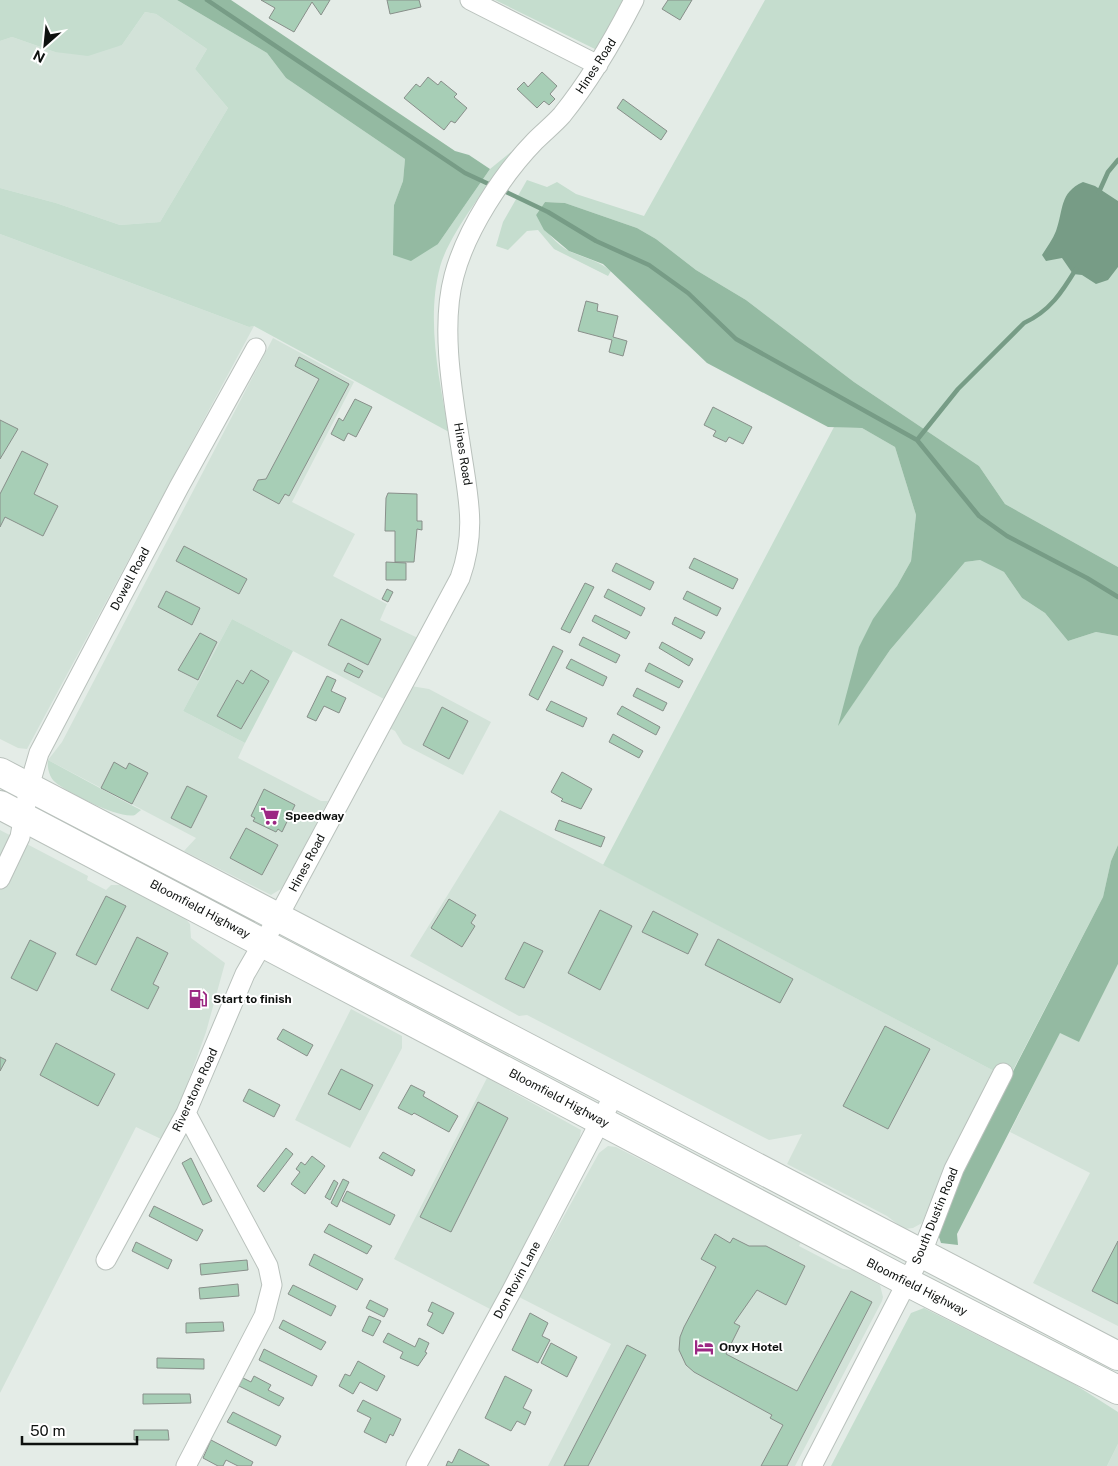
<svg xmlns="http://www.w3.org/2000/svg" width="1118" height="1466" font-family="'Public Sans',sans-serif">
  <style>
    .built { fill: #d2e2d8 }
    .green { fill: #c5ddce }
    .forest { fill: #94baa2 }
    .water { fill: #779c86 }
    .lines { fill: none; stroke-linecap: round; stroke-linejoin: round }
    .stream { stroke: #779c86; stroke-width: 4.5 }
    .building { fill: #a7ceb6; stroke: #888f8a }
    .minor-casing { stroke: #b9c1bc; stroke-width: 21 }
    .highway-casing { stroke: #b9c1bc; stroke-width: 30 }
    .minor { stroke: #fff; stroke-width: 19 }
    .highway { stroke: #fff; stroke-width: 28 }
    .labels { text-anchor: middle; stroke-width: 4; stroke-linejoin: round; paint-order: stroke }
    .street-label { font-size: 12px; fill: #0e110f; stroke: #fff }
    .poi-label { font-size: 12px; font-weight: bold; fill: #0e110f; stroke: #fff; text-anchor: start }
  </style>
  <rect width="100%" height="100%" fill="#e4ece7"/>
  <!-- built -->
  <path class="built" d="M145,12L156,14L207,49L195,69L228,108L160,222L120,225L56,203L0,188V41L12,37L55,52L122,45Z
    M0,234L249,327L254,326L27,749L18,748L0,739Z
    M273,338L354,382L292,502L355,534L333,576L387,604L380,620L418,638L384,699L232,619L183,711L245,743L238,758L321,801H328L285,883L281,889L271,895L184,851L196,838L48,760L62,742Z
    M411,686L429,689L491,722L463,775L403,744L395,731L389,728Z
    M500,810L994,1071L945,1167L922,1223L913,1228L904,1229L887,1216L787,1164L802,1134L769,1140L527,1015L519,1016L410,956Z
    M0,830L88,876L87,880L106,890L111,885H121L183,916L190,924L191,938L225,963L206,1032L179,1107L161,1139L136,1127L0,1393Z
    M1118,964V1326L1033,1283L1090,1173L1010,1132L1060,1032L1079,1042Z
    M351,1009L402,1036V1048L350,1148L295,1120Z
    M487,1078L581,1130L579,1142L492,1310L394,1259Z
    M608,1146L616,1147L801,1242L799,1246L843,1269L852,1270L880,1285L883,1297L882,1301L795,1466H548L611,1344L519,1297L599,1153Z
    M1118,1444V1466H1107Z"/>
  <!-- green -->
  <path class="green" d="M0,0H177L267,53L286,78L405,159L403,181L394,205L438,244L490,169L511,152L512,156C490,180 448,236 440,267C426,319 439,380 449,432L254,326L249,327L0,234V188L56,203L120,225L160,222L228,108L195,69L207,49L156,14L145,12L122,45L88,56L55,52L12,37L0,41Z
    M495,0H624L599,51Z
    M765,0H1118V567L1005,504L979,466L854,382L746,300L696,270L656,239L637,228L565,203L545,202L536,215C544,229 556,245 571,252C585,258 599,261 611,271L608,276L554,249L538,230L527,231L508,250L496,246L503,222L527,180L547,187L557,182L576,194L644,216Z
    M834,427L862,428L895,447L916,515L911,561L897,586L839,724L890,650L965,562L980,560L1004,572L1022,598L1045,613L1068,641L1096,632L1118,636V845L1111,861L1103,897L1010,1076L994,1071L603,865Z
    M232,619L293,651L245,743L183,711Z
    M48,760L133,806L141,810C140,811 136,814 135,815C121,820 66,792 55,782C49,777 47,767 48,760Z
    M924,1308L1074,1384L1118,1412V1444L1107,1466H831L911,1313Z"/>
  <!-- forest -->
  <path class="forest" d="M177,0H231L455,151L469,155L490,169L438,244L411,261L393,255L394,205L403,181L405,159L286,78L267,53Z
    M545,202L565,203L637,228L656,239L696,270L746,300L854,382L979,466L1005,504L1118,567V636L1096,632L1068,641L1045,613L1022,598L1004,572L980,560L965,562L890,650L838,726L859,647L873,619L897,586L911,561L916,515L895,447L862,428L828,427L707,363L603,264L569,251L544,230L536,215Z
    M1118,845V964L1079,1042L1060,1033L957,1234L958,1245L941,1243L938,1234L958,1178L1103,897L1111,861Z"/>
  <!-- water -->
  <path class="water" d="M1083,182L1095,186L1118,201V267L1108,280L1096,284L1082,275L1073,274L1062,258L1046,261L1042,255C1047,247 1053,239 1056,231C1064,209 1059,193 1083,182Z"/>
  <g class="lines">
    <!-- stream -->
    <path class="stream" d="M207,0L465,173L493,186
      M502,190L548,212L596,241L649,265L688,293L736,339L917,440L979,516L1007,536L1087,578L1118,597
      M1099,192L1108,172L1118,160
      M917,440L958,389L1024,323C1050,311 1062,292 1076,269"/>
  </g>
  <!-- building -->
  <path class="building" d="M261,0H330L321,15L312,2L294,32L269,18L275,8Z
    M387,0H419L421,7L390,14Z
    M668,0H692L680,20L662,9Z
    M542,72L557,86L550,94L555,99L549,105L544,101L537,108L517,89L524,82L528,87Z
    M428,77L438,85L441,81L457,94L454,97L467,108L455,123L451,121L444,130L404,98L416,84L420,87Z
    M623,99L667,131L661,140L617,108Z
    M586,301L598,304L597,311L618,316L613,337L627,341L623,356L609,352L612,340L578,331Z
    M299,357L349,384L289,496L285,494L279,504L253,490L258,480L266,479L319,379L295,366Z
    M355,399L372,407L356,437L348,433L344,441L331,434L339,418L343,421Z
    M713,407L752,427L743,444L729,437L726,442L713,436L716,431L704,425Z
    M0,420L18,429L0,459Z
    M22,451L48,464L34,494L58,506L43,536L5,517L0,527V494Z
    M388,493L417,494V521H422V530L417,529L414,562H395V531H385L386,498Z
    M184,546L247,579L239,594L176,561Z
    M694,558L738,579L733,589L689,568Z
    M386,562L406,563V580H386Z
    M616,563L654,582L650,590L612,571Z
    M585,583L594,587L570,633L561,629Z
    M387,589L393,592L388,602L382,599Z
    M608,589L645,608L641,616L604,597Z
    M166,591L200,608L192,625L158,607Z
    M687,591L721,608L717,616L683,599Z
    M595,615L630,632L626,639L592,621Z
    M675,617L705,632L701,639L672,624Z
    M341,619L381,639L368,665L328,645Z
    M200,633L217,642L198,680L178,670Z
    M583,637L620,655L616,663L579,645Z
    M662,642L693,659L689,666L659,648Z
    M553,646L563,651L538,700L529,695Z
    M571,659L607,677L603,686L566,668Z
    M348,663L363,671L359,678L344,671Z
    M649,663L683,681L679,688L645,671Z
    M251,670L269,681L241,729L217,716L237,680L243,684Z
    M327,676L336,680L331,691L346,698L339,713L324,706L316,721L307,717Z
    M637,688L667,703L663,711L633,696Z
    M551,701L587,718L583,727L546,710Z
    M622,706L660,727L656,735L617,714Z
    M442,707L468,721L449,759L423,745Z
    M613,734L643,751L639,758L609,742Z
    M114,762L126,769L129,763L148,773L132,804L101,788Z
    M562,772L592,789L581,809L561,801L563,799L551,792Z
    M187,786L207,796L191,828L171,818Z
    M264,789L295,805L282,832L278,829L276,832L253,821L255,818L251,816Z
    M559,820L605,837L601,847L555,830Z
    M246,828L278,845L262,875L230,858Z
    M106,896L126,906L96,965L76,955Z
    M449,899L476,915L471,923L475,926L462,947L431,928Z
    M600,910L632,926L600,990L568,973Z
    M653,911L698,934L688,954L642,932Z
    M137,937L168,953L153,984L159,987L148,1009L111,990Z
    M718,939L793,979L780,1003L705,965Z
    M30,940L56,953L37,991L11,978Z
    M524,942L543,951L524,988L505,979Z
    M885,1026L930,1049L888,1129L843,1106Z
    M283,1029L313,1045L307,1056L277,1039Z
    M56,1043L115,1074L98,1106L40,1075Z
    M0,1057L6,1060L0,1071Z
    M341,1069L373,1085L360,1110L328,1094Z
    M411,1085L425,1092L423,1096L458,1116L449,1132L414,1113L412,1115L398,1108Z
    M249,1089L280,1105L274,1117L243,1101Z
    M478,1102L508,1118L451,1232L420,1217Z
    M286,1148L293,1154L264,1192L257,1186Z
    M383,1152L415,1170L412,1176L379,1158Z
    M312,1156L325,1166L305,1194L291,1184L300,1172L296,1169L301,1162L305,1165Z
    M191,1158L212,1201L203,1205L182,1163Z
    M343,1179L349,1182L337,1207L331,1203Z
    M334,1180L338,1183L330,1200L325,1197Z
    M347,1191L395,1215L390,1225L342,1201Z
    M154,1206L203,1230L197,1241L149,1216Z
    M329,1224L372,1246L367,1254L324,1232Z
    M715,1234L730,1243L733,1238L749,1246H766L805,1266L786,1305L757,1290L734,1323L740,1326L726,1354L797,1391L851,1291L872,1302L787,1466H761L783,1425L770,1418L772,1415L694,1372L686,1365L679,1350L680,1337L684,1327L716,1267L701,1259Z
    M1118,1241V1304L1092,1291Z
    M136,1242L172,1260L168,1269L132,1251Z
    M314,1254L363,1279L357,1290L309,1265Z
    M247,1260L248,1270L201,1275L200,1264Z
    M238,1284L239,1296L200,1299L199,1288Z
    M293,1285L336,1306L331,1316L288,1294Z
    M370,1300L388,1309L384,1317L366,1308Z
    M432,1302L454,1313L443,1334L427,1325L433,1313L428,1311Z
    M530,1313L548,1323L542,1336L550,1340L538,1363L512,1350Z
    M369,1316L381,1321L373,1336L362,1331Z
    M283,1320L326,1342L321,1350L279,1328Z
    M223,1322L224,1331L186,1333V1323Z
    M388,1333L415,1347L419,1338L429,1343L425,1352L427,1353L418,1366L400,1358L403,1352L383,1342Z
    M551,1343L577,1357L567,1377L541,1363Z
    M627,1345L646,1355L588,1466H564Z
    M264,1349L317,1376L312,1386L259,1360Z
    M157,1358L204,1359V1369L157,1368Z
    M358,1361L385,1376L377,1391L360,1382L353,1394L339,1386L345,1374L350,1376Z
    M254,1376L271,1385L268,1390L284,1398L279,1406L239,1386L243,1378L251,1382Z
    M505,1376L532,1390L523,1408L531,1412L525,1425L517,1421L511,1431L485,1418Z
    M143,1394H190L191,1403L143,1404Z
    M363,1400L401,1419L393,1436L390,1434L386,1443L364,1432L371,1418L357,1411Z
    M233,1412L281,1436L276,1446L227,1422Z
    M134,1430H168L169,1440H134Z
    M211,1440L253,1462L251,1466H238L226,1460L223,1466H218L203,1458Z
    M459,1449L489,1465V1466H446L448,1461L452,1463Z"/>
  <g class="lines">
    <!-- minor casing -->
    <g class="minor-casing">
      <path id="minor" d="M470,0L598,65
        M0,879L20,837L29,787L39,753L179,487L256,348
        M186,1113L268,1266L272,1285L264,1316L186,1466
        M106,1260L186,1113L245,974L278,917L460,578C477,530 468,497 461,449C453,396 440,328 454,276C466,230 502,175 535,141C544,132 554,124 562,115C591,79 613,41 634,0
        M416,1466L511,1292L615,1093
        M812,1466L921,1255L954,1169L1003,1073"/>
    </g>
    <!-- highway casing -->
    <g class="highway-casing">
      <path id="highway" d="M0,772L1118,1356
        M0,805L907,1282L1118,1390"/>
    </g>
    <!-- minor -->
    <use href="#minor" class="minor"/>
    <!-- highway -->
    <use href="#highway" class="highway"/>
  </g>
  <!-- icons -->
  <defs>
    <g id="supermarket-bare" transform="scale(1.5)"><path d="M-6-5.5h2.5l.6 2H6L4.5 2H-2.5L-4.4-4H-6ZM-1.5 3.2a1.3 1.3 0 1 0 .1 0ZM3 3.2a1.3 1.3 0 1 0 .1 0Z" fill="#9b2883" stroke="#fff" stroke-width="2.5" paint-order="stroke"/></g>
    <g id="fuel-bare" transform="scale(1.5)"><path d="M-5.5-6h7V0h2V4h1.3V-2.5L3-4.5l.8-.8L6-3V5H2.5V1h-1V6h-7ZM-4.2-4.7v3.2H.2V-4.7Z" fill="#9b2883" stroke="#fff" stroke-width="2.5" paint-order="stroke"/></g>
    <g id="hotel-bare" transform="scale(1.5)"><path d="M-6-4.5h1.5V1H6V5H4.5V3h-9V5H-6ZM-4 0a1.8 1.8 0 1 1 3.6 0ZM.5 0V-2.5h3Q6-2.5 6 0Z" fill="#9b2883" stroke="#fff" stroke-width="2.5" paint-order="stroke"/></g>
  </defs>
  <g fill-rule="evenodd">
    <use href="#supermarket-bare" x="270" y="816"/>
    <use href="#fuel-bare" x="198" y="999"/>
    <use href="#hotel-bare" x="704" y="1347"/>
  </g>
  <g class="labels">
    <!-- street labels -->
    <g class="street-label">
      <text transform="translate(596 66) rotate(-57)" y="4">Hines Road</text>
      <text transform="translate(463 454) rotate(81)" y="4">Hines Road</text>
      <text transform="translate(130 579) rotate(-62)" y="4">Dowell Road</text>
      <text transform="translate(307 863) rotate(-62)" y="4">Hines Road</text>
      <text transform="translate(200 909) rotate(28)" y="4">Bloomfield Highway</text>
      <text transform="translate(195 1090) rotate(-65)" y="4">Riverstone Road</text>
      <text transform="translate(559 1098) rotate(28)" y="4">Bloomfield Highway</text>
      <text transform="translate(935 1216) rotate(-68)" y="4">South Dustin Road</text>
      <text transform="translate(517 1280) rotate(-62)" y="4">Don Rovin Lane</text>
      <text transform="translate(917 1287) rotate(27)" y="4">Bloomfield Highway</text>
    </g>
    <!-- poi labels -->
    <g class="poi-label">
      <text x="285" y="820">Speedway</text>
      <text x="213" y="1003">Start to finish</text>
      <text x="719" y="1351">Onyx Hotel</text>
    </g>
  </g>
  <!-- north arrow -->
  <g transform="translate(45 45) rotate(207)" stroke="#ffffff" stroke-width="4" paint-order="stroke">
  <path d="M0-4L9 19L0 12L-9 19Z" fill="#0e110f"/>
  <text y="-8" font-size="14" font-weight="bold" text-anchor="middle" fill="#0e110f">N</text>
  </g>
  <!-- scale -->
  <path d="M22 1436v8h115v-8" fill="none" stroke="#0e110f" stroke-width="2.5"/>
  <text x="30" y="1436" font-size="15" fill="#0e110f" stroke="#ffffff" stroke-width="4" paint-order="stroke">50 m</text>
</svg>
